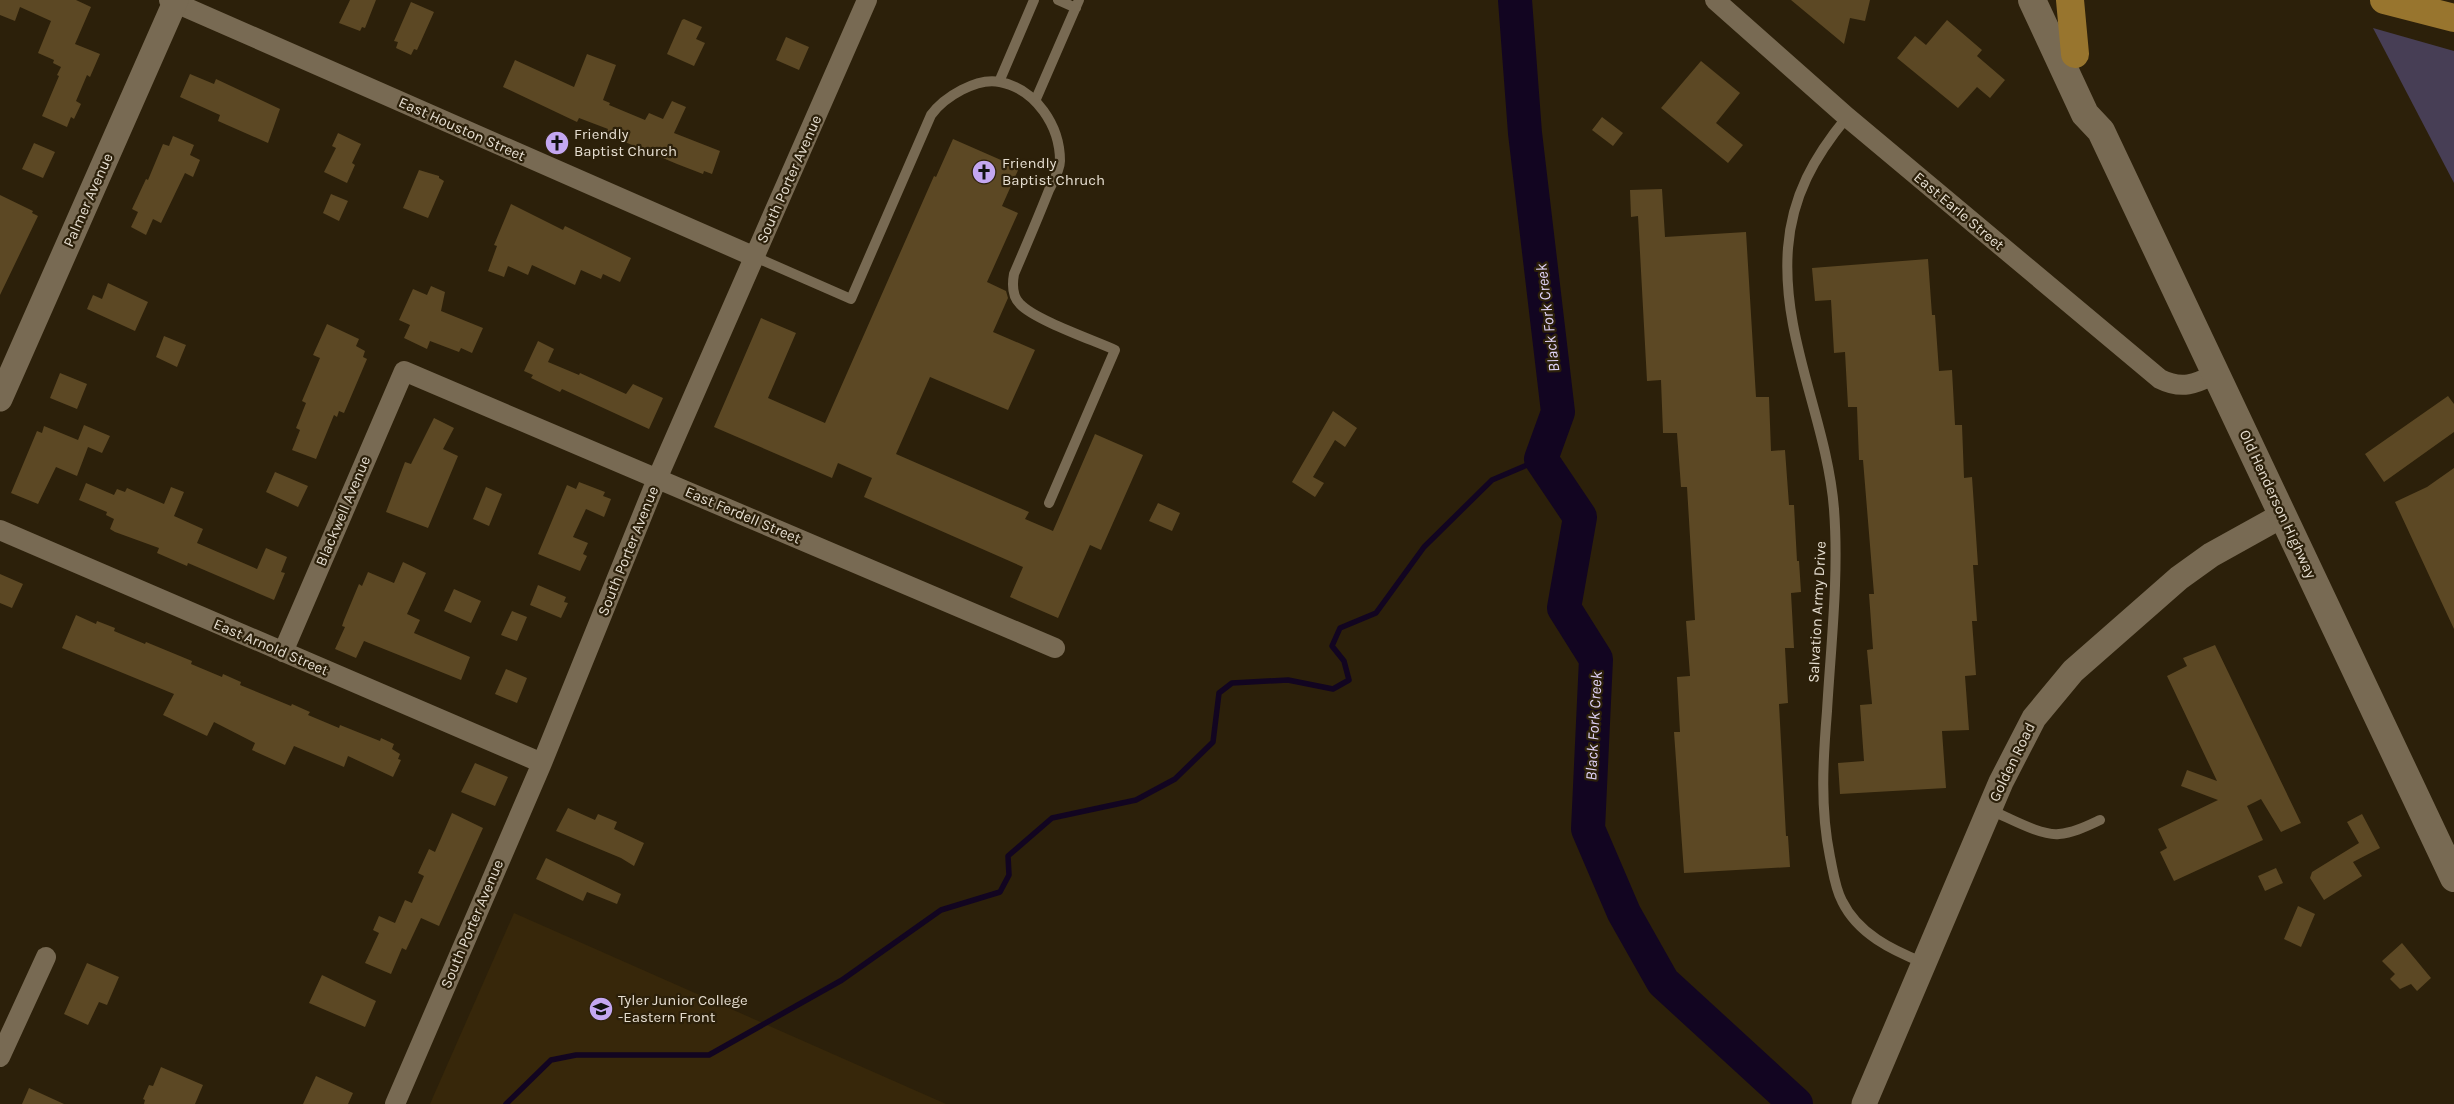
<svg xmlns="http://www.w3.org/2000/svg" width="2454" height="1104" font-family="Karla,sans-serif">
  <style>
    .built { fill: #37270a }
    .green { fill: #473e55 }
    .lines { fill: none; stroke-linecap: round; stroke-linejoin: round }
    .stream { stroke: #120521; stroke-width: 5.5 }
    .river { stroke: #120521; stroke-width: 34 }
    .building { fill: #5c4824 }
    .service { stroke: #786a53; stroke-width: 10 }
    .minor { stroke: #786a53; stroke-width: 20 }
    .tertiary { stroke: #786a53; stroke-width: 25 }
    .secondary { stroke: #786a53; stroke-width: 28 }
    .primary { stroke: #98752e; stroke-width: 28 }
    .labels { text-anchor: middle; stroke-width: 4.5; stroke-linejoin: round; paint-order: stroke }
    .street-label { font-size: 15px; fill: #e6ded1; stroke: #2c200a }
    .poi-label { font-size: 15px; fill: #e6ded1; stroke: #2c200a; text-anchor: start }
    .water-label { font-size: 16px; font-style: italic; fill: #dfd1f6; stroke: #2c200a }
  </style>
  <rect width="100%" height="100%" fill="#2c200a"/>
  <!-- built -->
  <path class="built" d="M514,913L946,1104H430Z"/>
  <!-- green -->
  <path class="green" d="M2373,28L2454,51V183Z"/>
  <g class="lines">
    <!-- stream -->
    <path class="stream" d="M506,1104L551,1060L576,1055H709L842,980L941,910L1000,892L1009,875L1008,856L1052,818L1136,800L1175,779L1213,742L1219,693L1232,683L1288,680L1333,689L1349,680L1344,661L1332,646L1340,628L1376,613L1424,547L1492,480L1541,459"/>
    <!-- river -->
    <path class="river" d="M1515,0L1525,133L1558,412L1541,459L1580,517L1564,608L1596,659L1588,829L1624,913L1663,982L1796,1104"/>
  </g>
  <!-- building -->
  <path class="building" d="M0,0H76L91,7L75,44L100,54L90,77L87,75L76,101L81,104L74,119L71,117L67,127L42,116L59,76L57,75L61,67L53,63L54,60L38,53L51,21L20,7L15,21L0,15Z
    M350,0H376L365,28L362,27L360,31L339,23Z
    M1791,0H1870L1865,21L1850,18L1844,44Z
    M411,2L434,12L417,50L414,49L411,55L396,48L398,42L394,41Z
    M684,19L702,27L696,39L705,43L694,66L667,54L682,20Z
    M1947,20L1982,50L1977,56L2005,80L1990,98L1977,87L1958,108L1897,58L1915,36L1926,45Z
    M786,37L809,47L799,70L776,60Z
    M587,54L616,65L603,100L610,103L609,105L645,120L649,113L663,119L672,101L686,107L674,133L720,151L712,174L704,171L703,174L677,164L606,134L608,129L579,118L577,122L503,87L515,60L574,87Z
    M1701,61L1740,93L1716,123L1743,145L1728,163L1661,108Z
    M190,74L214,84L216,79L280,109L268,143L218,121L220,115L180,97Z
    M1602,117L1623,133L1613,146L1592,130Z
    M338,133L361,144L352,163L355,165L347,183L324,172L336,148L332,146Z
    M173,136L194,145L190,155L200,160L193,177L185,173L161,223L153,219L146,235L131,227L138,212L132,209L146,179L148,180L163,144L169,146Z
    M953,139L1019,168L1002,206L1018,213L987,282L1006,291L1008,298L993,332L1035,350L1008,410L930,377L896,454L1029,512L1025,519L1053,531L1095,434L1143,455L1101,550L1090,545L1058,618L1010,597L1023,567L864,497L872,478L838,463L832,478L714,427L761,318L796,333L768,398L825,423L934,176L936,177Z
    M34,143L55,152L43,178L22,169Z
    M419,170L439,176V178L444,181L428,218L403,208Z
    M1662,189L1665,237L1746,232L1756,397H1769L1771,451L1785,450L1789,505H1794L1797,561H1799L1801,592L1791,593L1794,648H1785L1788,703L1779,704L1786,836H1788L1790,867L1684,873L1674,732H1680L1677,677L1690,676L1686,621L1695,620L1687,487H1681L1677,433H1663L1661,380L1647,381L1638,216L1631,217L1630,190Z
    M331,194L348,201L339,221L323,213Z
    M0,195L33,211L32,213L38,216L0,295Z
    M511,204L563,230L565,226L631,258L620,282L603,274L601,279L581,270L575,285L532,265L528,275L508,266L504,277L488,271L497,246L494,245Z
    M1928,259L1932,315H1935L1939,371L1952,370L1955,425H1962L1964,478L1972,477L1978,565H1973L1977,621H1972L1976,675L1965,676L1969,730L1942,731L1946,788L1840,794L1838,763L1864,761L1860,705L1872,704L1867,650L1873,649L1869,594H1874L1863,460H1859L1857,407H1848L1845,352L1834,353L1831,300L1815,301L1812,268Z
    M108,283L148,302L135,331L87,309L93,295L102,299Z
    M431,286L445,292L441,311L483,328L472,353L461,348L459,352L430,341L427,349L404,338L410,325L399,320L413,289L427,295Z
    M327,324L359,339L356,346L365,351L363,357L367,359L344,413L339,411L337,417L334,415L316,459L292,450L300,430L296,428L306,403L302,401L320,358L313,355Z
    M164,336L186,345L177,367L156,357Z
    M538,341L554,349L548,362L579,375L580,373L626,394L633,384L663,398L649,429L562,389L560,392L531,378L533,375L524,371Z
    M60,373L87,384L77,409L50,398Z
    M2448,396L2454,404V432L2384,482L2365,454Z
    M1333,411L1357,428L1345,447L1335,440L1313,477L1324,483L1315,497L1292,482Z
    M434,418L454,428L443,449L458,456L428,528L386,512L405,462L411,464Z
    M84,425L110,436L102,453L88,447L77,476L56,467L38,504L11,493L37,431L42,433L44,426L78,440Z
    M2454,468V629L2395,502L2427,487Z
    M275,472L308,486L298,507L266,492Z
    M579,482L605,492L603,496L611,499L604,517L586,509L573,537L588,543L583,554L587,556L580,571L538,554L567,485L576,489Z
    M86,483L114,495L117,489L125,492L127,488L164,504L171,487L184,492L174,516L203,529L197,543L257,569L266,548L287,557L281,572L285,573L274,600L188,563L187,566L157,553L159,548L115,532L110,529L114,519L106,515L107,512L79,500Z
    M486,487L502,494L489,526L473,519Z
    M1158,503L1180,513L1172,531L1149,521Z
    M403,562L426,573L407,614L420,620L414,633L470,657L461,680L364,641L356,658L335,649L345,627L342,626L344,620L359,584L362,586L368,572L394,583Z
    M0,574L23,584L12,608L0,603Z
    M538,585L566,597L564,602L568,603L561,618L530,605Z
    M454,589L481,601L471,623L444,611Z
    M512,611L527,617L517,641L501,635Z
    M76,615L96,624L97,621L115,628L114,631L145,644L146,642L192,661L191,664L222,677L223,674L241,682L240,685L291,706L292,704L310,712L308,715L339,728L340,725L380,741L381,738L394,744L392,749L400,754L398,759L401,760L393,777L348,756L344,767L294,746L285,765L252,750L255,743L214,722L207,736L163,715L174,694L62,648Z
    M2215,645L2301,823L2281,832L2261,799L2247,806L2263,840L2174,881L2160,852L2167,848L2158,829L2218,800L2181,786L2187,770L2217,781L2167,676L2187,666L2183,658Z
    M506,669L527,678L517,703L495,694Z
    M475,763L508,777L495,806L461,792Z
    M568,808L595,820L598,814L617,822L614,829L644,843L634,866L621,858L556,831Z
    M452,813L483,828L439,926L421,918L406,950L402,948L391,974L365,963L379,933L373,930L379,916L395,923L405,900L412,903L424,876L418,873L429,849L435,852Z
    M2362,814L2380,848L2353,862L2362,876L2324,900L2310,878L2312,872L2359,843L2347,822Z
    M546,858L621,894L617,904L587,892L583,901L536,879Z
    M2276,868L2283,883L2265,891L2258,876Z
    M2298,906L2315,914L2301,947L2284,939Z
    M2402,943L2431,978L2417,991L2411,984L2400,989L2390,979L2395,974L2382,961Z
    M87,963L119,977L107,1005L99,1002L88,1025L64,1014Z
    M322,975L376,1001L365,1027L309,1003Z
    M161,1067L203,1085L195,1104H144L145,1100L143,1099L149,1085L153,1086Z
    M316,1076L353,1093L348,1104H303Z
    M29,1088L64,1104H22Z"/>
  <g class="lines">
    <!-- service -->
    <path class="service" d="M1058,0L1076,8
      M999,82L1034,0
      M1036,99L1079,0
      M1847,117C1814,157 1792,196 1788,248C1781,338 1827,420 1834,509C1839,576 1831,643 1827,711C1823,760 1820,808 1830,857C1833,871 1835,888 1842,901C1858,934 1892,950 1924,963
      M755,257L851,299L931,115C944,97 977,77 1000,82C1036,89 1060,126 1060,161C1060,170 1053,182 1049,190C1038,218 1026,246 1014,274C1012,285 1012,296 1020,304C1035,320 1093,340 1115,350L1049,503
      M1990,810C2008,817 2040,836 2059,834C2073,833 2087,826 2100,820"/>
    <!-- minor -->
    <path class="minor" d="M169,0L755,257
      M1715,0L1847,117L2160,379C2182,390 2195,384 2216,374
      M0,530L542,763
      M283,652L404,371L1055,648
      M0,1057L46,957
      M395,1104L542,763L657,479L867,0"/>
    <!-- tertiary -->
    <path class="tertiary" d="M0,399L176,0
      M1864,1104L2001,782L2034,718L2073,671L2179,578L2211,555L2283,515"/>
    <!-- secondary -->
    <path class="secondary" d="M2032,0L2085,114L2101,131L2454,878"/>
    <!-- primary -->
    <path class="primary" d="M2070,0L2075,54
      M2384,0L2454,18"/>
  </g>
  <!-- icons -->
  <defs>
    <g id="church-disc" transform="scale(1.25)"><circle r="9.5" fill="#c4a7f1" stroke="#2c200a"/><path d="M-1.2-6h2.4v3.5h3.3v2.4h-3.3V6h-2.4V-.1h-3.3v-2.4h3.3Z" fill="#111"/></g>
    <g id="university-disc" transform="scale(1.25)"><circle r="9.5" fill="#c4a7f1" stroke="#2c200a"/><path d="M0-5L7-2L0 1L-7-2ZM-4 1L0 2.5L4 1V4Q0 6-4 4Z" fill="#111"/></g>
  </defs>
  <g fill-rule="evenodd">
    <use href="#church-disc" x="557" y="143"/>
    <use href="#church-disc" x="984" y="172"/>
    <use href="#university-disc" x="601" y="1009"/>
  </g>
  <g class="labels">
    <!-- street labels -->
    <g class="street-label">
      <text transform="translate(462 129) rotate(24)" y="5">East Houston Street</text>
      <text transform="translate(789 179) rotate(-66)" y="5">South Porter Avenue</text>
      <text transform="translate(88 200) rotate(-66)" y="5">Palmer Avenue</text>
      <text transform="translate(1959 211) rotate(40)" y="5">East Earle Street</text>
      <text transform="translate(2278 504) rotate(65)" y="5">Old Henderson Highway</text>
      <text transform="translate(343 511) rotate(-67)" y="5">Blackwell Avenue</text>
      <text transform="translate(743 515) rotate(23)" y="5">East Ferdell Street</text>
      <text transform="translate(628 551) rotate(-68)" y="5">South Porter Avenue</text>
      <text transform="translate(1817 612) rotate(-87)" y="5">Salvation Army Drive</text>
      <text transform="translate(271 647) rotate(23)" y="5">East Arnold Street</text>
      <text transform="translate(2012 762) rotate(-64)" y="5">Golden Road</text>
      <text transform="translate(472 924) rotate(-67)" y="5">South Porter Avenue</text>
    </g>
    <!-- poi labels -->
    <g class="poi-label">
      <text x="574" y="139">Friendly<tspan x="574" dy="17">Baptist Church</tspan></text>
      <text x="1002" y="168">Friendly<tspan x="1002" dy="17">Baptist Chruch</tspan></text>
      <text x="618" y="1005">Tyler Junior College<tspan x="618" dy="17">-Eastern Front</tspan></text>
    </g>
    <!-- water labels -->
    <g class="water-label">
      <text transform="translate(1547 318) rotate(-97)" y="6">Black Fork Creek</text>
      <text transform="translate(1593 726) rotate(-87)" y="6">Black Fork Creek</text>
    </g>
  </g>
</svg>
